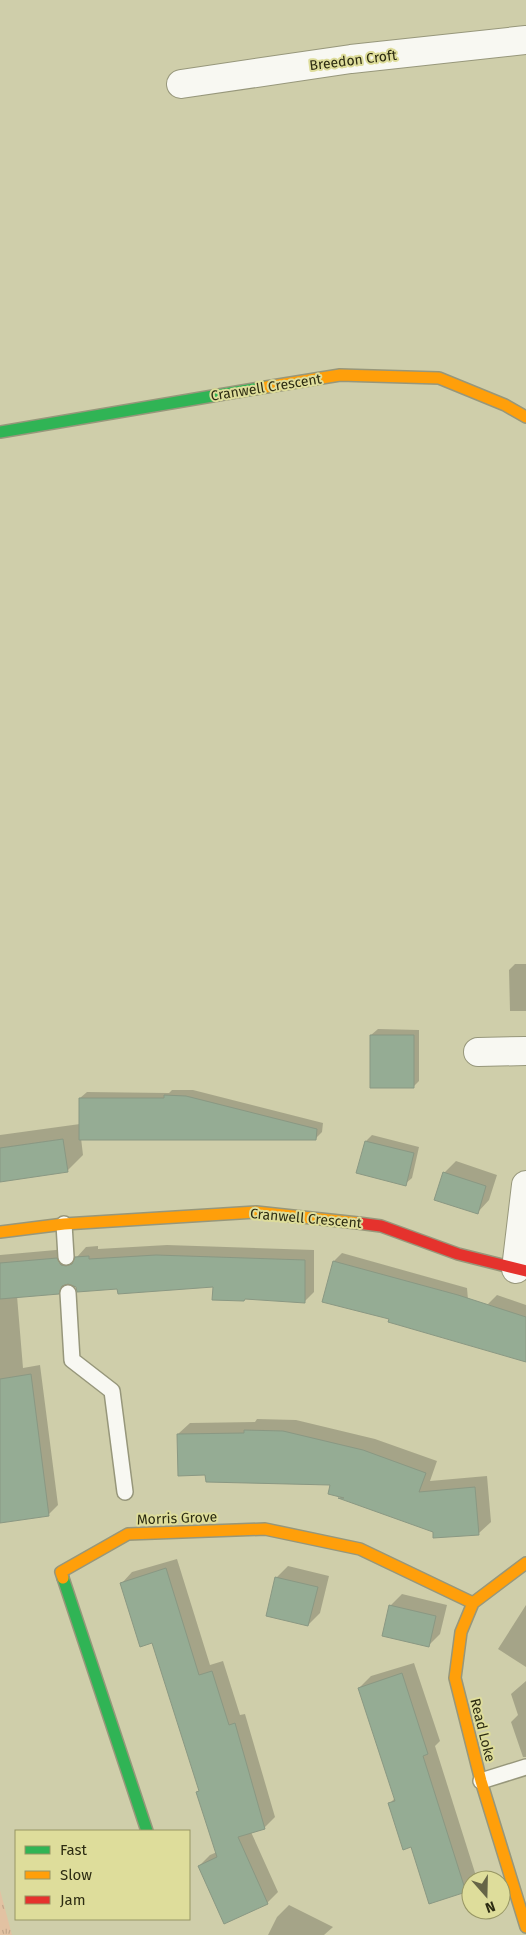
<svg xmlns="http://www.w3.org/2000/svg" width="526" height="1935" font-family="'Fira Sans',sans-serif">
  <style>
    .grass { fill: url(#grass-tufts) }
    .shadow { fill: #0003 }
    .building { fill: #95ac94; stroke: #8a9883 }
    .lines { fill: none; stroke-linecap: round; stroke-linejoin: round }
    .lane-casing { stroke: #97977b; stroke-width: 18 }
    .street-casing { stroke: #97977b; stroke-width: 30 }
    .fast-casing { stroke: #97977b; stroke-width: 14 }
    .slow-casing { stroke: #97977b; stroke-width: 14 }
    .jam-casing { stroke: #97977b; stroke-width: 14 }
    .lane { stroke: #f8f8f2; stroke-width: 15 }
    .street { stroke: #f8f8f2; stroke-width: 28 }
    .fast { stroke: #30b455; stroke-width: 11 }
    .slow { stroke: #ff9f0a; stroke-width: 11 }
    .jam { stroke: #e5322d; stroke-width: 11 }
    .labels { text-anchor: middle; stroke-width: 4; stroke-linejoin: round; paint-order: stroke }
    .street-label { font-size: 14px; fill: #2d2c12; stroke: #dedd9b }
  </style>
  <defs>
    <pattern id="grass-tufts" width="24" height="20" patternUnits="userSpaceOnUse" patternTransform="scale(1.25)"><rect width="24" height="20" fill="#e2c2a2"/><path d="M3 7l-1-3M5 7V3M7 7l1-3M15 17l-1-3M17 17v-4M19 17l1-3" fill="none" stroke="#c2a78a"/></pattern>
  </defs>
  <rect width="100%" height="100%" fill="#cfceaa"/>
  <!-- grass -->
  <path class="grass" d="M0,1890L12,1935H0Z"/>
  <!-- shadow -->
  <path class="shadow" d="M515,964H526V1011H510L509,970Z
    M378,1029L419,1030V1081L413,1087L371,1035Z
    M172,1090H193L323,1123L322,1132L316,1138H81L83,1155L67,1171L0,1180V1135L80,1124V1098L87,1092L169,1093Z
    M372,1135L419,1147L412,1178L405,1184L366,1141Z
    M456,1161L497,1175L489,1200L478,1212L444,1173Z
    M167,1245L314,1250V1292L304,1302L214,1286L76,1287L68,1282L58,1293L17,1296L23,1368L40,1365L58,1505L48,1515L0,1522V1255L67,1249L71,1256L77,1257L86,1247L98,1246V1249Z
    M342,1253L467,1288L471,1334L391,1318L334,1261Z
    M497,1295L526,1305V1358L500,1353L488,1304Z
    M257,1419L296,1420L375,1439L437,1461L430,1481L487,1476L491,1522L479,1533L434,1531L340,1498L342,1496L331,1484L206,1474L178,1434L190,1423L255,1422Z
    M177,1559L210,1665L223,1661L240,1715L245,1714L275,1817L264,1828L251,1832L278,1892L267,1903L199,1866L210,1855L217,1852L198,1792L200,1790L153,1642L122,1583L132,1572Z
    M288,1566L329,1576L320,1613L308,1625L276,1578Z
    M402,1594L447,1605L440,1634L428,1646L390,1606Z
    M526,1605V1667L498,1649Z
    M414,1663L440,1741L435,1746L477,1879L471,1880V1885L465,1891L412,1845L390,1803L396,1797L359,1688L371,1676Z
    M526,1681V1757H523L511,1722L518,1715L511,1694Z
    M289,1905L333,1927L324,1935H268L277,1917Z"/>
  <!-- building -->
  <path class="building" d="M370,1035H414V1088H370Z
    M164,1095L186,1096L317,1129L316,1140H79V1098H164Z
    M63,1139L68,1172L0,1182V1148Z
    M365,1141L414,1153L406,1186L356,1173Z
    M443,1172L486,1186L478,1214L434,1200Z
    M156,1255L305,1260V1303L245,1299L244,1301L212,1300L213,1287L118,1294L117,1289L77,1292L76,1287L68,1284L62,1286L59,1294L0,1299V1263L57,1258L61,1265L66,1266L72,1264L75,1257L89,1256V1259Z
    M333,1261L458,1295L526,1317V1362L388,1322L389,1319L322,1302Z
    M31,1374L49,1516L0,1523V1379Z
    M244,1430L283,1431L363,1450L426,1473L419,1492L475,1487L479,1535L433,1538V1532L338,1498H344L328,1494L330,1485L206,1482L205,1475L178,1476L177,1434L244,1433Z
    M166,1568L199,1675L212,1671L229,1725L235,1723L265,1829L238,1837L268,1904L224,1924L198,1866L217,1857L196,1792L199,1791L152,1643L140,1647L120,1583Z
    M275,1577L318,1587L308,1626L266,1616Z
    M389,1605L436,1616L429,1647L382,1636Z
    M402,1673L428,1754L423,1756L466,1892L429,1904L411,1847L403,1850L388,1803L395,1801L358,1688Z"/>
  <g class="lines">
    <!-- lane casing -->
    <g class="lane-casing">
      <path id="lane" d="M64,1224L66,1257
        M68,1293L72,1360L112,1391L125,1492
        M481,1781L526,1767"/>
    </g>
    <!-- street casing -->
    <g class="street-casing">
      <path id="street" d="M181,84L351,59L526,40
        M478,1052L526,1051
        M516,1269L526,1185"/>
    </g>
    <!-- fast casing -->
    <g class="fast-casing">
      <path id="fast" d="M0,432L266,387
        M63,1578L147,1831"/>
    </g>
    <!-- slow casing -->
    <g class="slow-casing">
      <path id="slow" d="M266,387L340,375L439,378L505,405L526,417
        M0,1232L64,1224L256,1212L358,1223
        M526,1563L473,1603L461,1632L455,1678L481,1781L526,1927
        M63,1578L61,1572L128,1534L265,1529L360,1549L473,1603"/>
    </g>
    <!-- jam casing -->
    <g class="jam-casing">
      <path id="jam" d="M358,1223L381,1226L458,1254L526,1271"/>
    </g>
    <!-- lane -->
    <use href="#lane" class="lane"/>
    <!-- street -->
    <use href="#street" class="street"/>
    <!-- fast -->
    <use href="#fast" class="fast"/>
    <!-- slow -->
    <use href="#slow" class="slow"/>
    <!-- jam -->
    <use href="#jam" class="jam"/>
  </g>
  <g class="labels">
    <!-- street labels -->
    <g class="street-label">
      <text transform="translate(353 60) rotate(-7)" y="5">Breedon Croft</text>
      <text transform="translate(266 387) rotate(-9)" y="5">Cranwell Crescent</text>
      <text transform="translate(306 1218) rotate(5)" y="5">Cranwell Crescent</text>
      <text transform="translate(177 1518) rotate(-2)" y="5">Morris Grove</text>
      <text transform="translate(483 1730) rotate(76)" y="5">Read Loke</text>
    </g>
  </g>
  <!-- legend -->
  <rect x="15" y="1830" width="175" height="90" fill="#dedd9b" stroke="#979664"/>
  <rect x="25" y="1846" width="25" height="8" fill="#30b455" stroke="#979664"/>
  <text x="60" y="1855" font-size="15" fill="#2d2c12">Fast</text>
  <rect x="25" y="1871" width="25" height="8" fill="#ff9f0a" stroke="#979664"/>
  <text x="60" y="1880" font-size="15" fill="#2d2c12">Slow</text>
  <rect x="25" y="1896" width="25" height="8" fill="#e5322d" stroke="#979664"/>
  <text x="60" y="1905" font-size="15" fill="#2d2c12">Jam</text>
  <!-- north arrow -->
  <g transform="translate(486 1895) rotate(160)"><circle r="24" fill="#dedd9b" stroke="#979664"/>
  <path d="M0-4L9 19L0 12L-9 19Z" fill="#666547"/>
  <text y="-8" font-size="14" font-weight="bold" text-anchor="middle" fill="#2d2c12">N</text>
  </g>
</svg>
